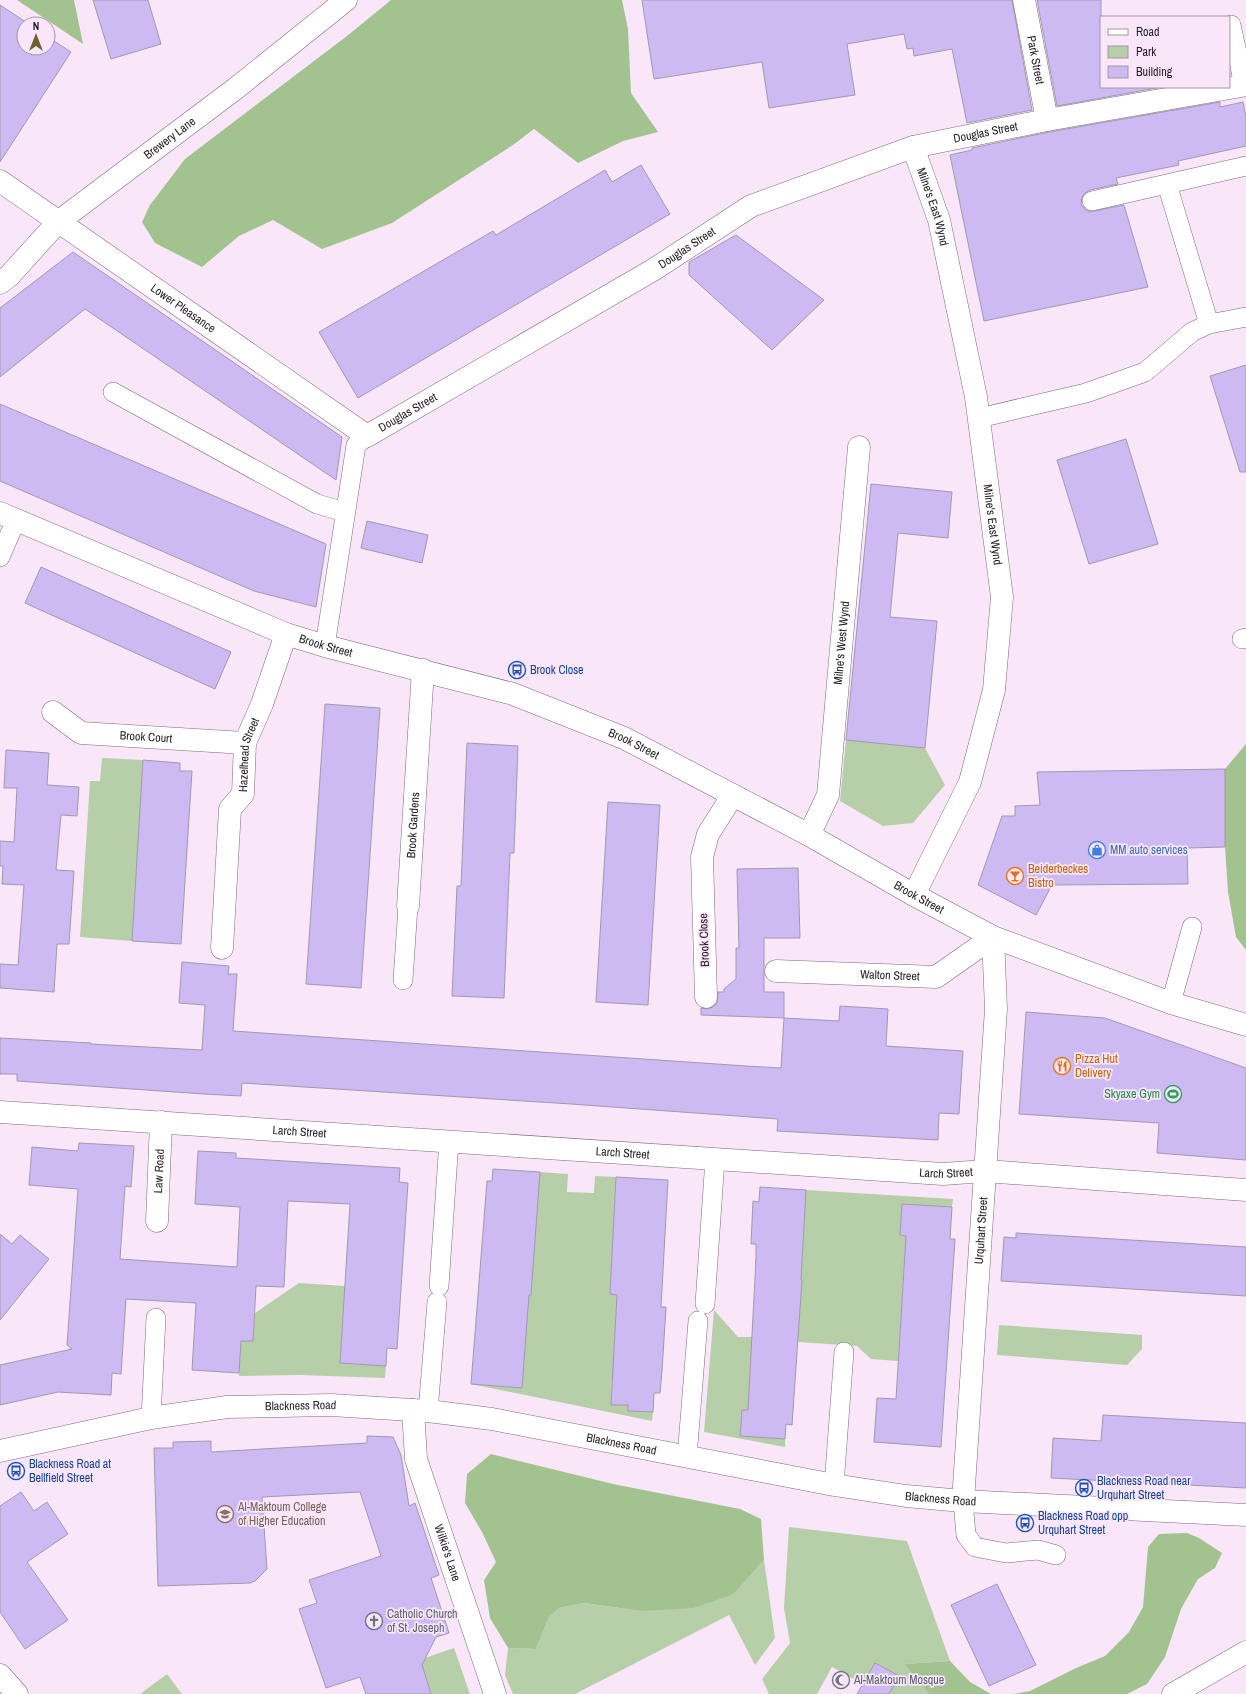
<svg xmlns="http://www.w3.org/2000/svg" width="1246" height="1694" font-family="'Archivo Narrow',sans-serif">
  <style>
    .green { fill: #b6cfa9 }
    .forest { fill: #a2c38f }
    .building { fill: #cebaf3; stroke: #a099ae }
    .lines { fill: none; stroke-linecap: round; stroke-linejoin: round }
    .service-casing { stroke: #7b6a7a; stroke-width: 20 }
    .minor-casing { stroke: #7b6a7a; stroke-width: 23 }
    .tertiary-casing { stroke: #7b6a7a; stroke-width: 23 }
    .service { stroke: #fff; stroke-width: 19 }
    .minor { stroke: #fff; stroke-width: 22 }
    .tertiary { stroke: #fff; stroke-width: 22 }
    .labels { text-anchor: middle; stroke-width: 3.5; stroke-linejoin: round; paint-order: stroke }
    .street-label { font-size: 12px; fill: #231c23; stroke: #f9e7f9 }
    .transit-label { font-size: 12px; fill: #164399; stroke: #f9e7f9; text-anchor: start }
    .shop-label { font-size: 12px; fill: #366cbe; stroke: #f9e7f9; text-anchor: start }
    .food-label { font-size: 12px; fill: #c56008; stroke: #f9e7f9; text-anchor: start }
    .leisure-label { font-size: 12px; fill: #27864d; stroke: #f9e7f9; text-anchor: end }
    .education-label { font-size: 12px; fill: #785e54; stroke: #f9e7f9; text-anchor: start }
    .worship-label { font-size: 12px; fill: #5b616d; stroke: #f9e7f9; text-anchor: start }
  </style>
  <rect width="100%" height="100%" fill="#f9e7f9"/>
  <!-- green -->
  <path class="green" d="M846,740L925,748L945,785L913,823L883,826L840,801Z
    M102,758L143,760L132,941L80,937L90,781H100Z
    M539,1172L568,1174L567,1192L594,1193L595,1176L616,1177L610,1294L617,1295L613,1368L624,1369L612,1376L611,1404L628,1405V1411L653,1412L652,1421L471,1384L522,1388L528,1305L478,1301L479,1292L531,1295Z
    M806,1190L953,1199L952,1207L902,1204L900,1235L906,1236L898,1361L871,1359L857,1346L753,1339L766,1412L742,1410L740,1436L785,1439V1447L704,1432L714,1310L738,1337H798L802,1280L792,1279L756,1267L755,1259L802,1262Z
    M299,1283L345,1286L340,1363L386,1366L385,1378L300,1375L239,1376L241,1341H253L255,1313Z
    M999,1325L1142,1335V1349L1127,1365L997,1355Z
    M789,1527L907,1541L950,1661L904,1664L929,1694H889L863,1684L832,1667L817,1694H769L762,1679L790,1643L784,1608Z
    M764,1560L775,1638L755,1665L729,1615L575,1694H513L505,1675L508,1648L536,1649L549,1617L559,1608L584,1603L641,1611L734,1594Z
    M454,1648L470,1694H431L419,1657L425,1658Z
    M167,1674L182,1694H140Z"/>
  <!-- forest -->
  <path class="forest" d="M17,0H74L83,44Z
    M391,0H622L628,29L631,93L658,132L623,141L578,163L534,129L513,145L392,223L322,249L273,220L239,236L202,267L155,243L142,222L150,205L185,159L347,36Z
    M1246,744V950L1236,937L1228,892L1225,847V769Z
    M491,1454L613,1484L740,1509L761,1519L764,1560L734,1594L693,1608L641,1611L584,1603L559,1608L549,1617L536,1649L508,1648L490,1618L484,1580L496,1562L482,1532L465,1503L467,1474Z
    M1187,1533L1199,1538L1222,1553L1215,1568L1198,1579L1181,1609L1165,1657L1147,1684L1127,1694H1013L1030,1691L1076,1668L1105,1656L1129,1632L1143,1607L1148,1547L1159,1534Z
    M950,1661L970,1682L991,1694H929L904,1664Z"/>
  <!-- building -->
  <path class="building" d="M93,0H148L161,44L111,59Z
    M642,0H1012L1032,110L967,123L952,49L914,56L913,48L907,49L904,34L847,44L855,95L769,108L762,62L654,79Z
    M1037,0H1101V87H1162L1057,106Z
    M0,5L29,24H24V48H48V37L71,52L0,162Z
    M1220,102V107L1243,102L1246,117V146L1178,161L1179,165L1116,178L1118,184L1090,190L1085,193L1082,197L1081,204L1084,209L1089,212L1124,205L1148,287L984,321L950,155L972,150V148L1049,132Z
    M641,165L670,214L358,398L319,332L493,231L496,235L605,170L612,182Z
    M736,235L824,300L772,350L689,275V262Z
    M73,252L342,437L336,480L85,309L0,377V308Z
    M1246,365V472H1240L1210,376Z
    M0,404L326,544L316,607L254,591L0,481Z
    M1126,439L1158,544L1089,564L1057,460Z
    M871,484L952,492L948,538L898,533L890,617L937,621L925,748L846,740Z
    M367,521L428,535L422,563L361,548Z
    M41,567L231,652L215,689L25,603Z
    M325,704L380,708L361,988L306,984Z
    M467,743L518,746L514,853H510L504,998L452,996L457,886H461Z
    M6,750L49,753L47,785L79,787L77,816L61,815L56,870L74,871L69,944H57L54,992L0,988V964L18,965L24,885L2,884L3,866H0V841L14,842L17,788H4Z
    M143,760L180,763V771H192L181,944L132,941Z
    M1225,769V847L1187,848L1188,884L1052,885L1036,915L978,885L1002,816H1015V806L1040,805L1037,772Z
    M608,802L660,805L648,1005L596,1002Z
    M798,868L800,938H764V992H784V1018L701,1015V1008L707,1009L713,1007L717,1003L718,992H724V989L736,979V948H739L737,869Z
    M182,962L229,966L228,974H237L233,1031L746,1066L781,1068L784,1018L839,1021L840,1006L888,1009L886,1046L963,1051L959,1114L939,1113L938,1140L777,1131L778,1119L571,1104L242,1083L241,1096L204,1094L17,1081V1074H0V1038L91,1043V1044L202,1050L205,1005L179,1003Z
    M1026,1012L1105,1018L1246,1068V1160L1157,1153L1159,1123L1019,1114Z
    M79,1143L134,1146L131,1187L125,1186L120,1259L237,1267L240,1207L195,1204L198,1151L236,1153V1158L400,1168L399,1182L408,1183L397,1349L387,1348L386,1366L340,1363L350,1204L288,1201L284,1287L256,1286L253,1341H241L239,1373L192,1370L196,1303L126,1299L121,1374L112,1373L111,1395L58,1392L0,1405V1365L72,1349L67,1345L78,1189L29,1185L32,1147L78,1151Z
    M493,1169L540,1172L531,1295H529L522,1388L471,1384L487,1181H492Z
    M616,1177L668,1180L661,1307H666L662,1371L660,1393H654L653,1412L628,1411V1405H611L617,1295L610,1294Z
    M760,1187L806,1190L801,1280H802L792,1425L786,1424L785,1439L740,1436L742,1410H748L756,1259V1244H751L753,1201L759,1202Z
    M902,1204L952,1207L950,1239H955L941,1447L874,1442L877,1398L896,1399L906,1236L900,1235Z
    M1016,1233L1246,1247V1296L1001,1281L1004,1237L1016,1238Z
    M0,1234L12,1244L20,1235L49,1259L0,1320Z
    M1103,1415L1246,1423V1488L1051,1478L1053,1438L1101,1441Z
    M367,1436L393,1437L401,1455L409,1506L415,1503L439,1575L431,1578L449,1633L436,1637L422,1665L431,1694H366L360,1677L326,1688L299,1609L317,1603L309,1580L381,1556L360,1492L262,1497L267,1569L255,1581L250,1583L158,1586L154,1448H173V1442L211,1441V1452L367,1443Z
    M21,1492L34,1511L47,1502L68,1534L27,1562L68,1620L25,1649L0,1612V1506Z
    M997,1584L1036,1665L989,1686L951,1605Z
    M875,1663L899,1676L889,1694H857Z"/>
  <g class="lines">
    <!-- service casing -->
    <g class="service-casing">
      <path id="service" d="M1231,25L1244,85
        M1167,184L1209,324
        M1092,201L1246,166
        M113,392L317,504L345,512
        M979,418L1086,393L1145,372L1192,332L1209,324L1246,317
        M0,557L16,520
        M1242,639L1246,638
        M325,646L356,445L367,436
        M403,980L408,906
        M1171,1003L1192,927
        M439,1286L449,1141
        M705,1304L715,1159
        M428,1411L437,1302
        M151,1418L156,1318
        M687,1457L698,1321
        M834,1485L844,1352
        M963,1501L966,1535L975,1547L1006,1553L1038,1550L1056,1555"/>
    </g>
    <!-- minor casing -->
    <g class="minor-casing">
      <g id="minor">
        <path id="s1" d="M1024,0L1047,120"/>
        <path id="s2" d="M913,147L939,220L976,397L1002,597L994,690L970,782L914,895"/>
        <path id="s3" d="M0,181L367,436L653,270L751,206L913,147L1047,120L1246,85"/>
        <path id="s4" d="M0,283L9,276L58,222L235,89L346,0"/>
        <path id="s5" d="M53,712L81,733L245,743"/>
        <path id="s6" d="M809,835L828,795L859,447"/>
        <path id="s7" d="M408,906L423,670"/>
        <path id="s8" d="M222,948L230,809L243,794L245,743L262,704L286,634"/>
        <path id="s9" d="M776,971L936,977L993,937"/>
        <path d="M706,997L702,857L708,834L733,795"/>
        <path id="s10" d="M0,1112L943,1174L985,1171L1246,1190"/>
        <path id="s11" d="M157,1221L161,1122"/>
        <path id="s12" d="M413,1410L416,1459L495,1694"/>
        <path id="s13" d="M0,1451L151,1418L227,1407L331,1405L428,1411L492,1419L834,1485L906,1496L963,1501L1246,1515"/>
        <path id="s14" d="M963,1501L996,1009L993,937"/>
      </g>
    </g>
    <!-- tertiary casing -->
    <g class="tertiary-casing">
      <g id="tertiary">
        <path id="s15" d="M0,513L286,634L325,646L513,694L624,738L809,835L914,895L993,937L1171,1003L1246,1025"/>
        <path d="M0,1675L17,1694"/>
        <path d="M1173,1694L1246,1652"/>
      </g>
    </g>
    <!-- service -->
    <use href="#service" class="service"/>
    <!-- minor -->
    <use href="#minor" class="minor"/>
    <!-- tertiary -->
    <use href="#tertiary" class="tertiary"/>
  </g>
  <!-- icons -->
  <defs>
    <g id="bus-ring" transform="scale(0.9)"><circle r="9.5" fill="#f9e7f9" stroke="#1a4fb4" stroke-width="1.5"/><path d="M-5-6H5V4H4V6H2V4H-2V6H-4V4H-5ZM-3.5-4V0h7V-4ZM-3.5 1.2v1.5H-2V1.2ZM2 1.2v1.5H3.5V1.2Z" fill="#1a4fb4"/></g>
    <g id="shop-ring" transform="scale(0.9)"><circle r="9.5" fill="#f9e7f9" stroke="#3f7fe0" stroke-width="1.5"/><path d="M-5-2.5h2.3a2.7 3.5 0 0 1 5.4 0H5L5.5 6h-11ZM-1.5-2.5h3a1.5 2.3 0 0 0-3 0Z" fill="#3f7fe0"/></g>
    <g id="bar-ring" transform="scale(0.9)"><circle r="9.5" fill="#f9e7f9" stroke="#e8710a" stroke-width="1.5"/><path d="M-6-5H6L.8 .8V4.5H3.5V6h-7V4.5H-.8V.8Z" fill="#e8710a"/></g>
    <g id="restaurant-ring" transform="scale(0.9)"><circle r="9.5" fill="#f9e7f9" stroke="#e8710a" stroke-width="1.5"/><path d="M-5-6h1v4h1v-4h1v4h1v-4h1v5L-1.5 .5V6h-2V.5L-5-1ZM5-6V6H3V1.5H1.5Q1.5-4 5-6Z" fill="#e8710a"/></g>
    <g id="stadium-ring" transform="scale(0.9)"><circle r="9.5" fill="#f9e7f9" stroke="#2e9e5b" stroke-width="1.5"/><path d="M0-5a6.5 5 0 1 0 0 10a6.5 5 0 1 0 0-10ZM-3.5-1.8h7v3.6h-7Z" fill="#2e9e5b"/></g>
    <g id="university-ring" transform="scale(0.9)"><circle r="9.5" fill="#f9e7f9" stroke="#8d6e63" stroke-width="1.5"/><path d="M0-5L7-2L0 1L-7-2ZM-4 1L0 2.5L4 1V4Q0 6-4 4Z" fill="#8d6e63"/></g>
    <g id="church-ring" transform="scale(0.9)"><circle r="9.5" fill="#f9e7f9" stroke="#6b7280" stroke-width="1.5"/><path d="M-1.2-6h2.4v3.5h3.3v2.4h-3.3V6h-2.4V-.1h-3.3v-2.4h3.3Z" fill="#6b7280"/></g>
    <g id="mosque-ring" transform="scale(0.9)"><circle r="9.5" fill="#f9e7f9" stroke="#6b7280" stroke-width="1.5"/><path d="M3.5-4.9A6 6 0 1 0 3.5 4.9A5 5 0 1 1 3.5-4.9Z" fill="#6b7280"/></g>
  </defs>
  <g fill-rule="evenodd">
    <use href="#bus-ring" x="517" y="670"/>
    <use href="#shop-ring" x="1097" y="850"/>
    <use href="#bar-ring" x="1015" y="876"/>
    <use href="#restaurant-ring" x="1062" y="1066"/>
    <use href="#stadium-ring" x="1173" y="1094"/>
    <use href="#bus-ring" x="16" y="1471"/>
    <use href="#bus-ring" x="1084" y="1488"/>
    <use href="#university-ring" x="225" y="1514"/>
    <use href="#bus-ring" x="1025" y="1523"/>
    <use href="#church-ring" x="374" y="1621"/>
    <use href="#mosque-ring" x="841" y="1680"/>
  </g>
  <g class="labels">
    <!-- street labels -->
    <g class="street-label">
      <text dy="4" stroke="none"><textPath href="#s1" startOffset="61">Park Street</textPath></text>
      <text dy="4" stroke="none"><textPath href="#s3" startOffset="1141">Douglas Street</textPath></text>
      <text dy="4" stroke="none"><textPath href="#s4" startOffset="224">Brewery Lane</textPath></text>
      <text dy="4" stroke="none"><textPath href="#s2" startOffset="63">Milne's East Wynd</textPath></text>
      <text dy="4" stroke="none"><textPath href="#s3" startOffset="818">Douglas Street</textPath></text>
      <text dy="4" stroke="none"><textPath href="#s3" startOffset="223">Lower Pleasance</textPath></text>
      <text dy="4" stroke="none"><textPath href="#s3" startOffset="494">Douglas Street</textPath></text>
      <text dy="4" stroke="none"><textPath href="#s2" startOffset="387">Milne's East Wynd</textPath></text>
      <text dy="4" stroke="none"><textPath href="#s6" startOffset="197">Milne's West Wynd</textPath></text>
      <text dy="4" stroke="none"><textPath href="#s15" startOffset="352">Brook Street</textPath></text>
      <text dy="4" stroke="none"><textPath href="#s5" startOffset="100">Brook Court</textPath></text>
      <text dy="4" stroke="none"><textPath href="#s15" startOffset="676">Brook Street</textPath></text>
      <text dy="4" stroke="none"><textPath href="#s8" startOffset="199">Hazelhead Street</textPath></text>
      <text dy="4" stroke="none"><textPath href="#s7" startOffset="81">Brook Gardens</textPath></text>
      <text dy="4" stroke="none"><textPath href="#s15" startOffset="1000">Brook Street</textPath></text>
      <text transform="translate(704 940) rotate(-92)" y="4">Brook Close</text>
      <text dy="4" stroke="none"><textPath href="#s9" startOffset="114">Walton Street</textPath></text>
      <text dy="4" stroke="none"><textPath href="#s10" startOffset="300">Larch Street</textPath></text>
      <text dy="4" stroke="none"><textPath href="#s10" startOffset="624">Larch Street</textPath></text>
      <text dy="4" stroke="none"><textPath href="#s11" startOffset="50">Law Road</textPath></text>
      <text dy="4" stroke="none"><textPath href="#s10" startOffset="948">Larch Street</textPath></text>
      <text dy="4" stroke="none"><textPath href="#s14" startOffset="271">Urquhart Street</textPath></text>
      <text dy="4" stroke="none"><textPath href="#s13" startOffset="305">Blackness Road</textPath></text>
      <text dy="4" stroke="none"><textPath href="#s13" startOffset="629">Blackness Road</textPath></text>
      <text dy="4" stroke="none"><textPath href="#s13" startOffset="953">Blackness Road</textPath></text>
      <text dy="4" stroke="none"><textPath href="#s12" startOffset="148">Wilkie's Lane</textPath></text>
    </g>
    <!-- transit labels -->
    <g class="transit-label">
      <text x="530" y="674">Brook Close</text>
      <text x="29" y="1468">Blackness Road at<tspan x="29" dy="14">Bellfield Street</tspan></text>
      <text x="1097" y="1485">Blackness Road near<tspan x="1097" dy="14">Urquhart Street</tspan></text>
      <text x="1038" y="1520">Blackness Road opp<tspan x="1038" dy="14">Urquhart Street</tspan></text>
    </g>
    <!-- shop labels -->
    <g class="shop-label">
      <text x="1110" y="854">MM auto services</text>
    </g>
    <!-- food labels -->
    <g class="food-label">
      <text x="1028" y="873">Beiderbeckes<tspan x="1028" dy="14">Bistro</tspan></text>
      <text x="1075" y="1063">Pizza Hut<tspan x="1075" dy="14">Delivery</tspan></text>
    </g>
    <!-- leisure labels -->
    <g class="leisure-label">
      <text x="1160" y="1098">Skyaxe Gym</text>
    </g>
    <!-- education labels -->
    <g class="education-label">
      <text x="238" y="1511">Al-Maktoum College<tspan x="238" dy="14">of Higher Education</tspan></text>
    </g>
    <!-- worship labels -->
    <g class="worship-label">
      <text x="387" y="1618">Catholic Church<tspan x="387" dy="14">of St. Joseph</tspan></text>
      <text x="854" y="1684">Al-Maktoum Mosque</text>
    </g>
  </g>
  <!-- legend -->
  <rect x="1100" y="16" width="130" height="72" fill="#f9e7f9" stroke="#a396a3"/>
  <rect x="1108" y="29" width="20" height="6" fill="#ffffff" stroke="#a396a3"/>
  <text x="1136" y="36" font-size="12" fill="#231c23">Road</text>
  <rect x="1108" y="46" width="20" height="12" fill="#b6cfa9" stroke="#a396a3"/>
  <text x="1136" y="56" font-size="12" fill="#231c23">Park</text>
  <rect x="1108" y="66" width="20" height="12" fill="#cebaf3" stroke="#a396a3"/>
  <text x="1136" y="76" font-size="12" fill="#231c23">Building</text>
  <!-- north arrow -->
  <g transform="translate(36 36)"><circle r="19" fill="#f9e7f9" stroke="#a396a3"/>
  <path d="M0-3L7 15L0 10L-7 15Z" fill="#6f602d"/>
  <text y="-6" font-size="11" font-weight="bold" text-anchor="middle" fill="#231c23">N</text>
  </g>
</svg>
